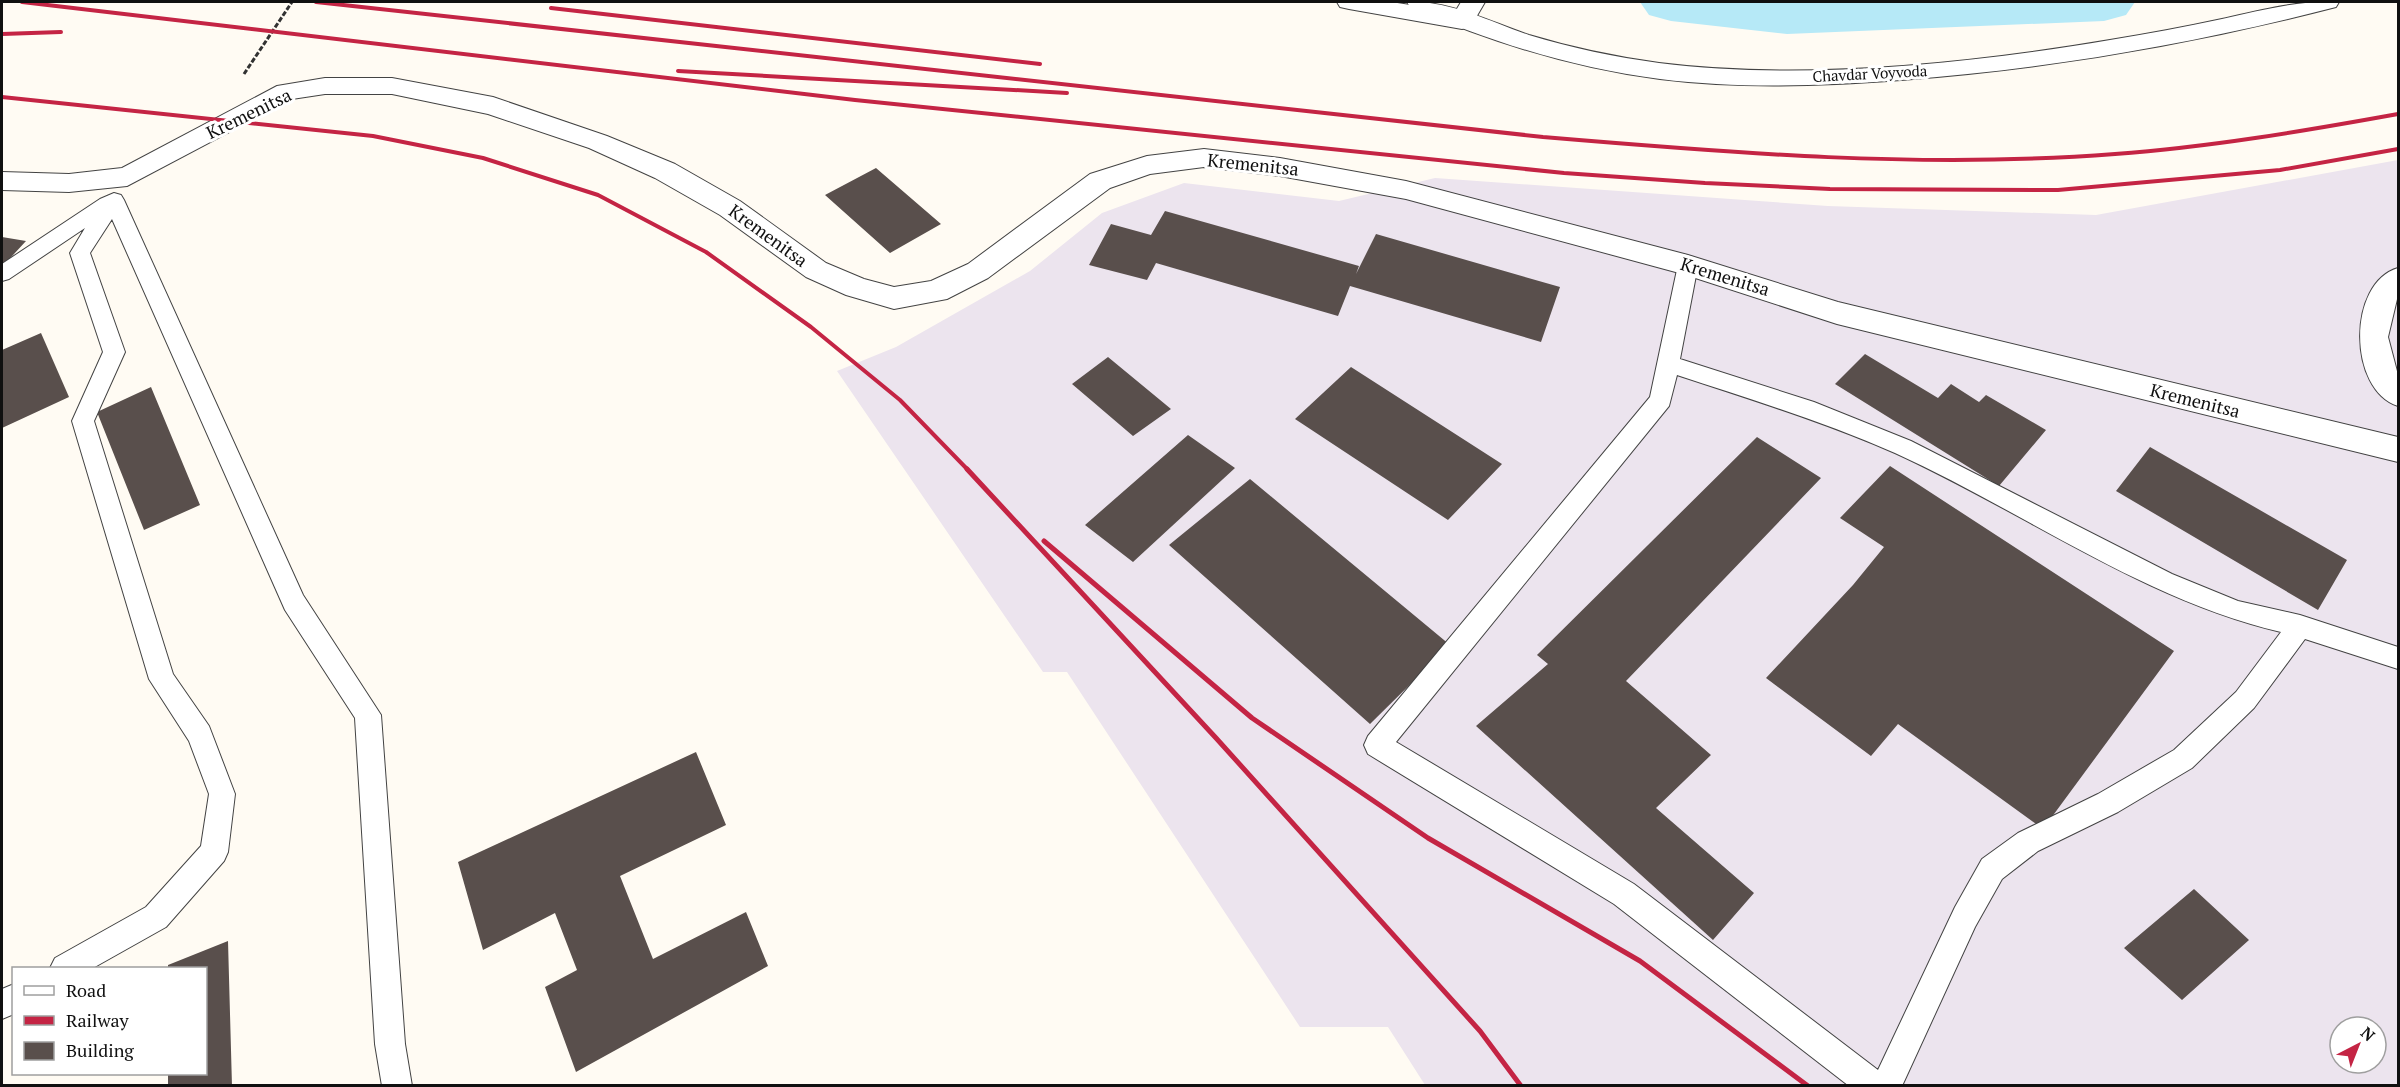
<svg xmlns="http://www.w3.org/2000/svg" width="2400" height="1087" font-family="'PT Serif',serif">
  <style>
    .industrial { fill: #ece4ee; fill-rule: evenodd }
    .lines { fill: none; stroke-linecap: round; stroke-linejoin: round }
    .river { fill: #b6e9f7; fill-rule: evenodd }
    .building { fill: #594f4c }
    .service-casing { stroke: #434343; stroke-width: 2 }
    .minor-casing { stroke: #434343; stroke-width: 2 }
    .tertiary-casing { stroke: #434343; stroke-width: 2 }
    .path { stroke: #323232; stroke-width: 3; stroke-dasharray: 5 2; stroke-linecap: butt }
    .service { fill: #fff; fill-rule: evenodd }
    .minor { fill: #fff; fill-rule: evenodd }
    .tertiary { fill: #fff; fill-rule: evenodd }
    .rail-far1 { stroke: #c42444; stroke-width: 4 }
    .rail { stroke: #c42444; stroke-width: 5 }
    .labels { text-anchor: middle; stroke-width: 6; stroke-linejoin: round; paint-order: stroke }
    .far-street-label { font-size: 15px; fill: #101010; stroke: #fff }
    .street-label { font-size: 18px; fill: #101010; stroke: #fff }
  </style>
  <rect width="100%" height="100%" fill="#fffbf3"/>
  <!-- industrial -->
  <path class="industrial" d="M2398,160V1085H1425L1388,1027H1300L1067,672H1043L837,371L896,347L1030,271L1102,213L1184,183L1339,201L1435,178L1828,206L2096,215ZM2340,1027H2376V1063H2340Z"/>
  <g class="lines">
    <!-- river -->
    <path class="river" d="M1640,2H2135L2126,15L2104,21L1787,34L1671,21L1649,15Z"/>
  </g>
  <!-- building -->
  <path class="building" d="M876,168L941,224L890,253L825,195Z
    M1165,211L1359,266L1356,274L1376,234L1560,287L1541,342L1350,286L1338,316L1156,263L1147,280L1089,265L1111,224L1151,235Z
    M2,237L26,241L2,267Z
    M41,333L69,397L2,428V350Z
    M1865,354L1938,398L1951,384L1979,402L1986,395L2046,430L1999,486L1835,384Z
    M1108,357L1171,409L1133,436L1072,384Z
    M1351,367L1502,464L1448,520L1295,419Z
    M151,387L200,505L144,530L97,412Z
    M1188,435L1235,468L1133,562L1085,525Z
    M1757,437L1821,478L1626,681L1711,755L1656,808L1754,893L1713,940L1476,726L1548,664L1537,655Z
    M2150,447L2347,560L2318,610L2116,491Z
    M1890,466L2174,651L2043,829L1898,724L1871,756L1766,678L1853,585L1884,547L1840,518Z
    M1250,479L1450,645L1370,724L1169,545Z
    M696,752L726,825L620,876L653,959L746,912L768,966L576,1072L545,987L577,970L555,913L483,950L458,862Z
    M2194,889L2249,940L2182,1000L2124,948Z
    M228,941L232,1086H168V1074H206V968H168V965Z"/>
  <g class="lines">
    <!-- service casing -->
    <g class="service-casing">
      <path id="service" d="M114,193L121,195L124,200L303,595L381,715L405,1044L412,1086H382L375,1044L355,718L285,610L112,219L90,253L125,352L94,421L173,674L209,726L235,794L228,852L224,861L166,927L93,968H50L55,958L146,907L201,846L209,794L189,741L149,679L72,421L103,352L70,253L85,228L9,279L2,281V264L100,199Z
        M1688,258L1695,260L1698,265L1680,359L1814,402L1911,441L2172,574L2238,601L2300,615L2398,647V669L2305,639L2254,708L2192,768L2118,812L2038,851L2002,879L1975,927L1902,1086H1849L1614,904L1368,754L1364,745L1368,736L1650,397L1678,265L1681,260ZM1677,375C1750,399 1824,422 1895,453C2023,511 2143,600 2281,632L2236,692L2174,750L2098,794L2018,833L1982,859L1955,907L1878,1070L1634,884L1396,742L1669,406Z
        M14,984V1014L2,1019V989Z"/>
    </g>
    <!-- minor casing -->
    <g class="minor-casing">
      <path id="minor" d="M1337,2H1391L1455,12L1461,2H1485L1471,26L1462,29L1349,9L1340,7Z
        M325,78H392L493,97L607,136L675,164L740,201L826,263L864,279L894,287L931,281L968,264L1090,174L1147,156L1204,149L1280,158L1406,181L1688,255L1838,302L2398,437V462L1837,324L1683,274L1406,199L1280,176L1204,167L1150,174L1110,188L988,278L947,299L894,309L846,295L806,277L720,215L655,178L589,148L488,114L392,94H325L292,99L127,186L69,192L2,190V172L69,174L122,168L277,86Z"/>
    </g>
    <!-- tertiary casing -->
    <g class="tertiary-casing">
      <path id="tertiary" d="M1407,2C1449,0 1490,22 1529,35C1572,48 1615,57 1659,63C1803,81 1968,64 2110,40C2147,34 2185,27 2222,19C2261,10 2300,0 2339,2L2336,7C2193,44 2048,69 1901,80C1821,86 1740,89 1660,79C1573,68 1491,42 1410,7Z
        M2398,268V295L2388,337L2398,375V406C2348,390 2347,283 2398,268Z"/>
    </g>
    <!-- path -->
    <path class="path" d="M244,74L292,2"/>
    <!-- service -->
    <use href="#service" class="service"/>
    <!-- minor -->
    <use href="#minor" class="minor"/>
    <!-- tertiary -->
    <use href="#tertiary" class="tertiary"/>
    <!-- rail-far1 -->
    <path class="rail-far1" d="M22,2L855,100L1564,173L1705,183L1830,189L2058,190L2280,170L2398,149
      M316,2L1543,137C1732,153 1924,169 2115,154C2210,147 2304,131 2398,114
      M551,8L1040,64
      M2,34L61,32
      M678,71L1067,93
      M2,97L373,136L483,158L598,195L706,252L811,327L900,400L968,470"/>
    <!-- rail -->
    <path class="rail" d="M967,469L1216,738L1480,1031L1521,1086
      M1044,541L1252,718L1428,838L1640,961L1808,1086"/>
  </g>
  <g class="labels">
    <!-- far-street labels -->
    <g class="far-street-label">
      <text transform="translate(1870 74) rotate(-3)" y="5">Chavdar Voyvoda</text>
    </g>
    <!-- street labels -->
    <g class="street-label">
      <text transform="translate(249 114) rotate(-26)" y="6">Kremenitsa</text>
      <text transform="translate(1253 165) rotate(6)" y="6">Kremenitsa</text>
      <text transform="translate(768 236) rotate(36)" y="6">Kremenitsa</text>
      <text transform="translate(1725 277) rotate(17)" y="6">Kremenitsa</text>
      <text transform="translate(2195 401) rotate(14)" y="6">Kremenitsa</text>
    </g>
  </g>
  <!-- border -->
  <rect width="2400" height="1087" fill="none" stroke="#101010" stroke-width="6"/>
  <!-- legend -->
  <rect x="12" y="967" width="195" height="108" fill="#ffffff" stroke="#9f9f9f" stroke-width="1.5"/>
  <rect x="24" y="986" width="30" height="9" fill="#ffffff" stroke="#9f9f9f" stroke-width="1.5"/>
  <text x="66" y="997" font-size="18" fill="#101010">Road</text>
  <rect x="24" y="1016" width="30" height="9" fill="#c42444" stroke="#9f9f9f" stroke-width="1.5"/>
  <text x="66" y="1027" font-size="18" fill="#101010">Railway</text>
  <rect x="24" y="1042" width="30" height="18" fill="#594f4c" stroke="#9f9f9f" stroke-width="1.5"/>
  <text x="66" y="1057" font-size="18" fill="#101010">Building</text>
  <!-- north arrow -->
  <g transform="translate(2358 1045) rotate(42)"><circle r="28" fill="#ffffff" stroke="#9f9f9f" stroke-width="1.5"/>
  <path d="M0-4.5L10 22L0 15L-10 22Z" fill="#c42444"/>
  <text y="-9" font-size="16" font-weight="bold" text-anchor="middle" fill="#101010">N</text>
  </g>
</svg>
